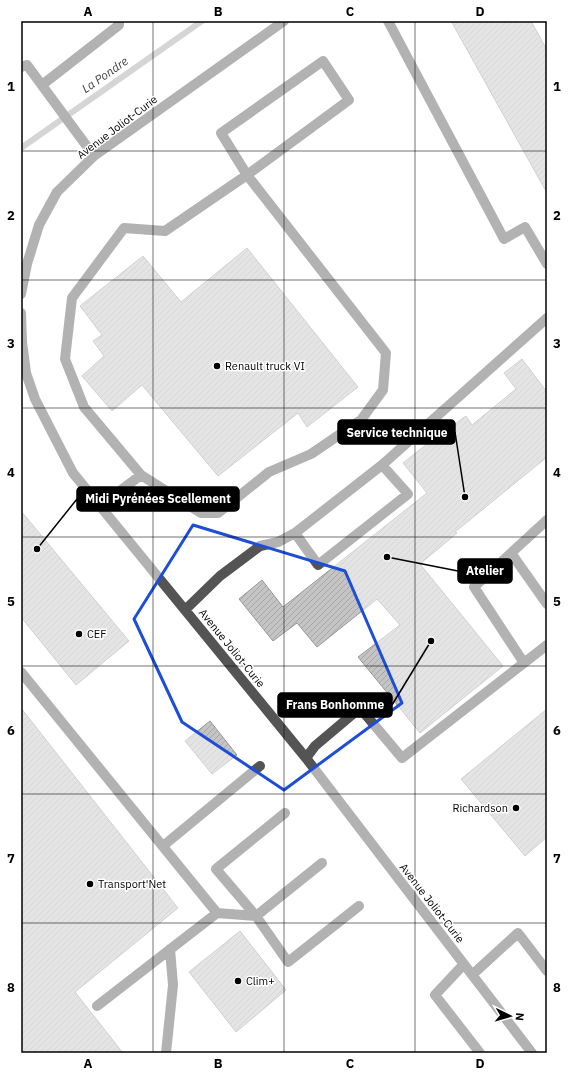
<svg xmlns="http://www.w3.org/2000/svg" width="568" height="1074" font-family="'IBM Plex Sans',sans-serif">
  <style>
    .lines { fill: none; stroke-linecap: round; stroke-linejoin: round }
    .stream { stroke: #a2a2a2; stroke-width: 6 }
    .building { fill: url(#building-hatch); stroke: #989898 }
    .minor { stroke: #545454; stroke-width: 10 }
    .marked { fill: none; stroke: #1d4ed8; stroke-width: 3; stroke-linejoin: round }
    .grid { fill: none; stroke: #000; stroke-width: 1; stroke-opacity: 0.55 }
    .poi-dot { fill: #000; stroke: #fff; stroke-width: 1.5 }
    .labels { text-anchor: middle; stroke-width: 3; stroke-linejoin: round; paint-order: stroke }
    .street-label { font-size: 11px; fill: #000; stroke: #fff }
    .poi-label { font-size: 11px; fill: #000; stroke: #fff; text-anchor: start }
    .water-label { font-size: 12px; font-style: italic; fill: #434343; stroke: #fff }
    .leader { fill: none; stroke: #000; stroke-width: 1.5 }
    .callout-dot { fill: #000; stroke: #fff; stroke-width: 1.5 }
    .callout { fill: #000; stroke: #000; stroke-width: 1.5 }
    .callout-label { font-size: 12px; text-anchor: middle; font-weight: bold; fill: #fff }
    .neatline { fill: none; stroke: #000; stroke-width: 1.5 }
    .grid-label { font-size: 13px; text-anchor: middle; font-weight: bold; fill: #000 }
  </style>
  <defs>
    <pattern id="building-hatch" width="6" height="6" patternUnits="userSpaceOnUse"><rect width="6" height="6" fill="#c4c4c4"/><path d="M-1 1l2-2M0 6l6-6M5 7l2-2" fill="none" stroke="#a7a7a7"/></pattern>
  </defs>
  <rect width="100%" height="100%" fill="#fff"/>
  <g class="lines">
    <!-- stream -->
    <path class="stream" d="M21,148L202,21"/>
  </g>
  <!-- building -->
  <path class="building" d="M451,21H531L547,50V193Z
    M247,248L358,387L307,427L298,413L218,476L142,385L112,411L82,376L104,356L93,341L102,335L80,306L143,256L181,302Z
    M522,359L547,392V457L455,532L457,533L420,564L503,666L420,733L358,657L400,625L377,599L317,647L297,623L273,641L239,599L262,580L283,607L427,493L403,463L451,425L452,426L466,416L472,425L516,389L504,373Z
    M21,511L129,641L76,685L21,617Z
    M21,708L178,908L75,992L123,1053H21Z
    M547,709V837L525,856L461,779Z
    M210,721L237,755L212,774L185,741Z
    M240,931L286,990L236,1032L189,972Z"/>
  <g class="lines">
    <!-- minor -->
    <path class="minor" d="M388,21L504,239L525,227L547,264
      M323,61L349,100L247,175L221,133Z
      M21,67L27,65L94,156
      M42,85L119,25V21
      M21,294L27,264L39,225L57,192L94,156L284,21
      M21,313L22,342L26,373L35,399L73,473L306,758L532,1053
      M382,465L408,494L318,565L295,533L382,465L547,318
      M100,506L141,475L84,407L65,359L72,298L124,228L165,231L247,175L386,353L383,390L361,420L311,454L269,472L218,513H201L141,475
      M511,553L547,604
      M185,610L220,576L260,546L278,542L295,533
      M524,663L474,587L547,520
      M21,672L217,913L97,1006
      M306,758L315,746L360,708L402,758L547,645
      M285,813L216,869L256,916L288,962L359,906
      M163,846L260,766
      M217,913L256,916L322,863
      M464,964L435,995L480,1053
      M472,975L518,933L547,971
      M166,1053L173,985L170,949"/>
  </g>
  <!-- marked area -->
  <path d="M0 0H568V1074H0ZM193,525L345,571L402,703L284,790L182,722L134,619Z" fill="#fff" fill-opacity=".55" fill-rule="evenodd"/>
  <path class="marked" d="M193,525L345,571L402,703L284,790L182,722L134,619Z"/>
  <!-- grid -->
  <path class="grid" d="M153,21V1053M284,21V1053M415,21V1053M21,151H547M21,280H547M21,408H547M21,537H547M21,666H547M21,794H547M21,923H547"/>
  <!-- markers -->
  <g class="poi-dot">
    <circle cx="217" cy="366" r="4"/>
    <circle cx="79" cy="634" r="4"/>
    <circle cx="516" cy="808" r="4"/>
    <circle cx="90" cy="884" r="4"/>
    <circle cx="238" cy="981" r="4"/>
  </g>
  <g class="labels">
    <!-- street labels -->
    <g class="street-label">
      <text transform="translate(117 127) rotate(-37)" y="4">Avenue Joliot-Curie</text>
      <text transform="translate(232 648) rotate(51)" y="4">Avenue Joliot-Curie</text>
      <text transform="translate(432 903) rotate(52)" y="4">Avenue Joliot-Curie</text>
    </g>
    <!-- poi labels -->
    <g class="poi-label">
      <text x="225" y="370">Renault truck VI</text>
      <text x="87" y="638">CEF</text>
      <text x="508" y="812" text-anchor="end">Richardson</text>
      <text x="98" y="888">Transport'Net</text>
      <text x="246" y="985">Clim+</text>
    </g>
    <!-- water labels -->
    <g class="water-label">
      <text transform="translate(105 75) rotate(-35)" y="4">La Pondre</text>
    </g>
  </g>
  <!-- callouts -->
  <path class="leader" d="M465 497L455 432M37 549L77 499M387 557L458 571M431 641L392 705"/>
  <g class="callout-dot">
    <circle cx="465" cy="497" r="4"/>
    <circle cx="37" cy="549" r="4"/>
    <circle cx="387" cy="557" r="4"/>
    <circle cx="431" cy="641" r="4"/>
  </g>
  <g class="callout">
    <rect x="338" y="420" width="117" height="24" rx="4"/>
    <rect x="77" y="487" width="162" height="24" rx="4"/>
    <rect x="458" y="559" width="54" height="24" rx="4"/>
    <rect x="278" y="693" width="114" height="24" rx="4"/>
  </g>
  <g class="callout-label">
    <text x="397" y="437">Service technique</text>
    <text x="158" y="503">Midi Pyrénées Scellement</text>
    <text x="485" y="575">Atelier</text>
    <text x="335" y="709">Frans Bonhomme</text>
  </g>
  <!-- border -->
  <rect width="568" height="1074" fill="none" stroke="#ffffff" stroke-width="44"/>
  <!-- north arrow -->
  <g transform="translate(510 1016) rotate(95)" stroke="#ffffff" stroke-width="3" paint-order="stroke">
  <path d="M0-3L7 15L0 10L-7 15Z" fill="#000000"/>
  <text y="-6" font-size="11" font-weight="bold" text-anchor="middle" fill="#000000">N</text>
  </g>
  <rect x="22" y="22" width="524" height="1030" class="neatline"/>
  <g class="grid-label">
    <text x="88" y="16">A</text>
    <text x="218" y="16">B</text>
    <text x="350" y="16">C</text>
    <text x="480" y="16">D</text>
    <text x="11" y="91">1</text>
    <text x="557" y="91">1</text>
    <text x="11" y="220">2</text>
    <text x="557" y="220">2</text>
    <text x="11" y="348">3</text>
    <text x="557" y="348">3</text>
    <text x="11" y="477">4</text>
    <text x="557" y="477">4</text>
    <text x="11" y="606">5</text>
    <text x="557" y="606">5</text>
    <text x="11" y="735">6</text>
    <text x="557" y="735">6</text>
    <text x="11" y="863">7</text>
    <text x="557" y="863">7</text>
    <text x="11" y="992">8</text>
    <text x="557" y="992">8</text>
    <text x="88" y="1068">A</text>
    <text x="218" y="1068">B</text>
    <text x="350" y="1068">C</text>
    <text x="480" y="1068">D</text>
  </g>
</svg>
